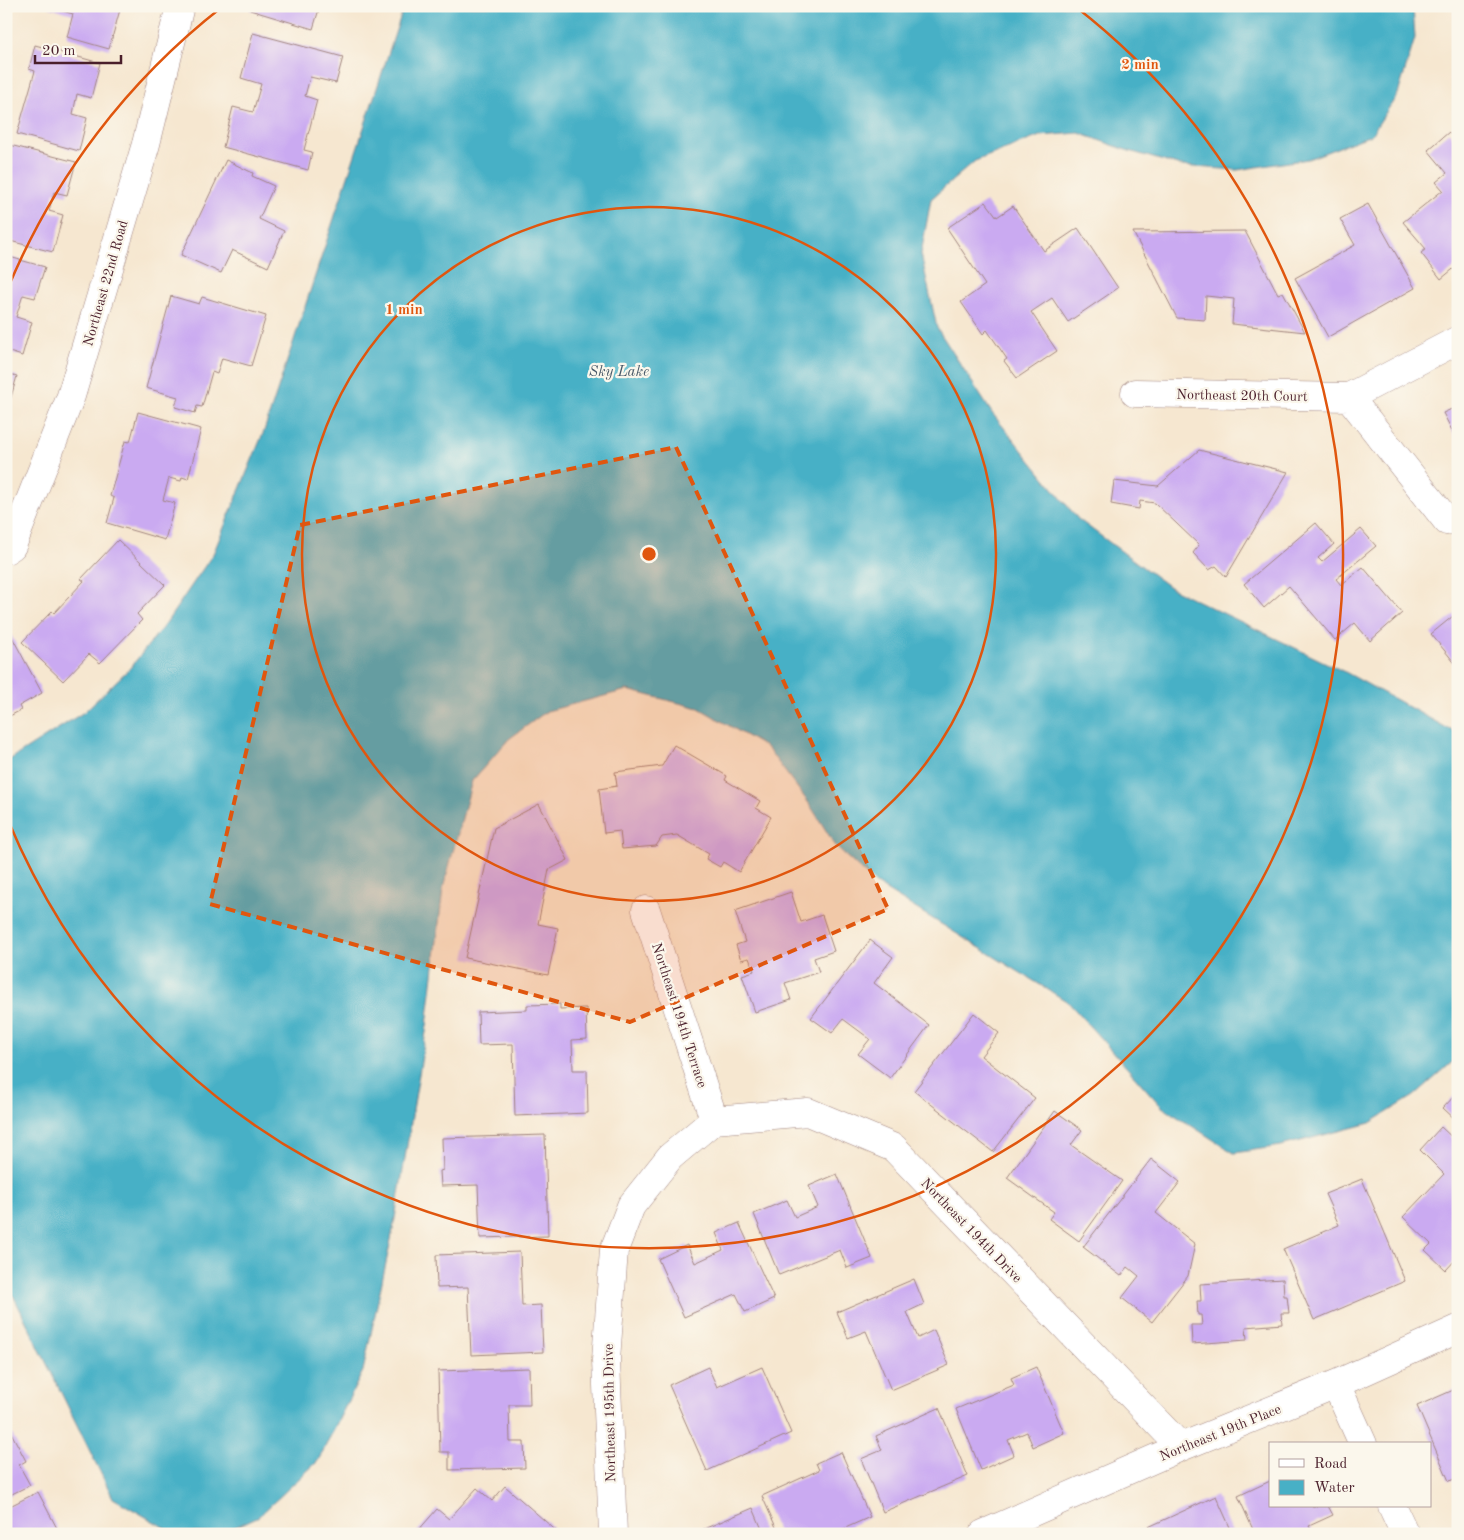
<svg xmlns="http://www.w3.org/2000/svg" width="1464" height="1540" font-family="'Old Standard TT',serif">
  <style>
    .water { fill: #47b0c6; stroke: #486878 }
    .building { fill: #caaaf1 }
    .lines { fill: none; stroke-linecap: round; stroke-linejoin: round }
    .minor-casing { stroke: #a0837e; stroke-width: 29 }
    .minor { stroke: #fff; stroke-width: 28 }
    .marked { fill: #e0560e; fill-opacity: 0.2; stroke: #e0560e; stroke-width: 4; stroke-dasharray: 10 6; stroke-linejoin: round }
    .ring { fill: none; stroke: #e0560e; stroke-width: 2.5 }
    .labels { text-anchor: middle; stroke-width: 4.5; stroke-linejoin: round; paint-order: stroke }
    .street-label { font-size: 14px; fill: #4a1f2b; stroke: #fbf7ec }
    .water-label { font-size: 15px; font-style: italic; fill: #495969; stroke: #fbf7ec }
    .centre { fill: #e0560e; stroke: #fbf7ec; stroke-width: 2.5 }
    .ring-label { font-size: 15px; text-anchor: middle; font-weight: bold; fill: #e0560e; stroke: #fbf7ec; stroke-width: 4.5; stroke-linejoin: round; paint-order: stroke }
  </style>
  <rect width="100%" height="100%" fill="#fbf7ec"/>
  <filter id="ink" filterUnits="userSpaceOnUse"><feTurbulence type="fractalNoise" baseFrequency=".02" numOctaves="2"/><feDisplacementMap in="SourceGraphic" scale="10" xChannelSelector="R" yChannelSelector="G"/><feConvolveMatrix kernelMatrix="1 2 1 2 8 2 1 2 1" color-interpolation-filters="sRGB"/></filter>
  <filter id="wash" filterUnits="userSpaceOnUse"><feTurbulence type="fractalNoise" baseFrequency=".0096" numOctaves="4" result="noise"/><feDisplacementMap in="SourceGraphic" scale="20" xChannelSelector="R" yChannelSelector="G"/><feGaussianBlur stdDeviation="1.12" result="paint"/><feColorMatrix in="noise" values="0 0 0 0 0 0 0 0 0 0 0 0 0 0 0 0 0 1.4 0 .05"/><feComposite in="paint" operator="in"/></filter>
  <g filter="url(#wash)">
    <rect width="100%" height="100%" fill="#f6e7d0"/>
    <!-- water -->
    <path class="water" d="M404,6H1413L1415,38L1398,94L1371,135L1308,159L1237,170L1181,166L1126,150L1079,133L1040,136L975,161L931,199L921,254L937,328L992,413L1078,519L1171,588L1347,673L1458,734V1057L1414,1096L1370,1123L1281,1146L1234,1153L1162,1107L1068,1002L876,884L837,848L808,802L767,748L699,708L627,690L547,711L509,739L472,781L443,889L427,1026L393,1230L363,1371L318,1461L259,1516L220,1534L172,1532L113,1498L6,1281V762L84,712L130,668L166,623L213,554L264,431Z"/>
    <g id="blocks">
      <!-- building -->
      <path class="building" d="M121,6L109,49L67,37L73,14L48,7Z
        M251,6H320L313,29L250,10Z
        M253,33L343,57L336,83L310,77L305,96L317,100L304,150L312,152L308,170L223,147L233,107L253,112L261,84L241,78Z
        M35,45L100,63L91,98L77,94L73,114L87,118L79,151L17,134L35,71L29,69Z
        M1449,132L1458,143V265L1441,279L1421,253L1426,249L1403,222L1443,190L1436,182L1447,173L1428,150Z
        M6,144L76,162L67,195L54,192L49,211L63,215L53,252L6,240Z
        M226,160L253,173L252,176L274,186L259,219L284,231L268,267L232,250L221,273L181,255Z
        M986,202L997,217L1013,206L1044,251L1078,228L1118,288L1068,322L1052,298L1031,312L1057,351L1017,378L1004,361L1007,359L987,330L983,334L961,302L985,285L947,228Z
        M1368,204L1415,288L1328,337L1295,278L1355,245L1340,219Z
        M1245,231L1278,294L1283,292L1305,332L1232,324L1234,299L1206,296L1205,320L1177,318L1133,232Z
        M6,256L45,267L35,298L23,295L16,317L32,322L22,356L6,351Z
        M171,296L199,304L202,297L266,316L251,366L222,358L217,374L212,372L202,407L197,406L195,413L175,407L178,397L146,388Z
        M6,373L17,376L7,411H6Z
        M1458,406V442L1443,413Z
        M138,412L201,429L188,479L182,477L181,481L169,478L163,500L175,503L165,540L107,523L114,498L110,496L125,441L130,442Z
        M1199,450L1288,472L1226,577L1216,566L1209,570L1193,553L1199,545L1155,503L1140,501L1139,509L1111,504L1114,481L1158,486Z
        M1316,523L1334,544L1318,558L1322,562L1361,529L1376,546L1336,579L1341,585L1363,567L1402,613L1370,641L1355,623L1335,640L1289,586L1264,608L1244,584Z
        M118,540L165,585L137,614L142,620L100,663L89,654L63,681L22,642L52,611L54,613L84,581L81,579Z
        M1458,612V667L1431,634Z
        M11,635L42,693L19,706L21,710L6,718V638Z
        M674,745L727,776L725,780L760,801L756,808L771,817L739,872L723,862L720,867L706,859L709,854L677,835L662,837L656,846L622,849L620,831L604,833L599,789L617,786L615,772L662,766Z
        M539,804L568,860L549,870L538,924L558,928L548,975L465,958L494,828Z
        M791,892L801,922L822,915L834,951L814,958L819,972L785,983L791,1000L755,1012L742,975L754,971L749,958L741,960L736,945L745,942L735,911Z
        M870,940L893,957L874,983L929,1025L890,1078L858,1054L870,1039L843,1019L832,1033L811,1018Z
        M560,1004V1009L586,1008L587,1039L572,1040L573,1070H587L588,1113L515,1116L513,1044L479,1045L478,1012L527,1010V1005Z
        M974,1013L999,1033L981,1056L1035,1098L993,1152L914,1091Z
        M1458,1092V1122L1443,1108Z
        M1055,1111L1082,1130L1071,1145L1122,1181L1079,1241L1049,1219L1054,1212L1007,1178Z
        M1441,1127L1458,1143V1257L1446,1270L1425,1250L1431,1244L1403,1217L1444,1174L1420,1150Z
        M545,1135L548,1236L480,1238L478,1185L441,1186L440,1171L443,1170L442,1138Z
        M1151,1159L1180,1182L1156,1213L1195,1244L1188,1276L1152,1322L1122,1298L1139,1276L1128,1267L1121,1276L1083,1247Z
        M837,1174L872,1258L847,1268L840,1250L779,1275L754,1214L787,1200L795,1217L818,1207L809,1186Z
        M1362,1179L1405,1281L1314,1320L1283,1249L1339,1225L1325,1194Z
        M739,1223L774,1299L745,1312L736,1294L684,1317L658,1259L687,1245L695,1263L723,1250L716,1233Z
        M520,1252L522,1306L541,1305L543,1352L471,1355L468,1287L437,1288L436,1255Z
        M914,1279L924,1304L907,1312L918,1338L934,1330L949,1365L891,1390L866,1331L848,1338L837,1312Z
        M1283,1279L1284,1296H1287L1289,1313H1281L1282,1324L1246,1327L1247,1340L1192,1344L1191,1325H1202L1201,1315H1198L1197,1301H1201L1200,1284Z
        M708,1367L717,1387L762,1367L791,1433L707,1471L669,1385Z
        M1036,1367L1064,1433L1033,1447L1027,1432L1008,1440L1014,1455L981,1470L956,1409L1014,1385L1011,1378Z
        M529,1368L530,1405H509L510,1442H524L525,1468L449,1470V1452H440L438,1371Z
        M1458,1388V1478L1449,1481L1417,1406Z
        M6,1402L13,1417L6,1420Z
        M939,1408L968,1476L883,1512L861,1459L882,1450L876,1436Z
        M6,1423L26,1461L19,1465L30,1485L6,1497Z
        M841,1452L870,1517L832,1534H779L762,1496L819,1470L816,1463Z
        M1270,1481V1506H1328L1333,1515L1309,1526L1312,1532L1307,1534H1255L1238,1496Z
        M505,1486L560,1534H419L417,1532L437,1509L449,1519L477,1488L492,1501Z
        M38,1492L60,1534H6V1508Z
        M1216,1496L1233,1534H1146L1144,1529Z
        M753,1508L764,1534H692Z"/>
    </g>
  </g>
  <g filter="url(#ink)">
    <use href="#blocks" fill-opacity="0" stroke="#a0837e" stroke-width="1"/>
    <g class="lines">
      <!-- minor casing -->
      <g class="minor-casing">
        <path id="minor" d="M1135,393L1349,397L1447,521
          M1349,397L1458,340
          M6,550L12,546L71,396L146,144L180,6
          M646,910L714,1120
          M714,1120L808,1112L894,1148L1181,1447
          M1336,1384L1363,1444
          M1392,1506L1405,1534
          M613,1534L606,1360L614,1250L631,1206L670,1157L714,1120
          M983,1534L1181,1447L1336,1384L1458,1329"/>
      </g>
      <!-- minor -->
      <use href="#minor" class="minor"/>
    </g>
  </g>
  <!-- marked area -->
  <path class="marked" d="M676,447L888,909L630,1022L210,904L300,525Z"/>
  <!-- distance rings -->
  <g class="ring">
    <circle cx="649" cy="554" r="347"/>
    <path d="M8 288A694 694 0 0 1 222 7M1076 7A694 694 0 1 1 8 820"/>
  </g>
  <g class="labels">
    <!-- street labels -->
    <g class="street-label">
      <text transform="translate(105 283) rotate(-74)" y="5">Northeast 22nd Road</text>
      <text transform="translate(1242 395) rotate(1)" y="5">Northeast 20th Court</text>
      <text transform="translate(680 1015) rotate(72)" y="5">Northeast 194th Terrace</text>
      <text transform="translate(972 1230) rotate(46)" y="5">Northeast 194th Drive</text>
      <text transform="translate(609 1413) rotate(-91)" y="5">Northeast 195th Drive</text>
      <text transform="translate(1220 1432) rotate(-22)" y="5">Northeast 19th Place</text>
    </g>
    <!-- water labels -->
    <g class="water-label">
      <text x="619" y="376">Sky Lake</text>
    </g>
  </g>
  <circle cx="649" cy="554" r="8" class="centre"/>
  <g class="ring-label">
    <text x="1140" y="69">2 min</text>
    <text x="404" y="314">1 min</text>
  </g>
  <!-- margin -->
  <rect width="1464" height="1540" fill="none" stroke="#fbf7ec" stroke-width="25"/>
  <!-- legend -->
  <rect x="1269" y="1442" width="162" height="65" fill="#fbf7ec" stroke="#b4a19f"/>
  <rect x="1279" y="1459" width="25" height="8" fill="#ffffff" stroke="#b4a19f"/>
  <text x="1314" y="1468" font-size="15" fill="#4a1f2b">Road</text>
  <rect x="1279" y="1480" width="25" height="15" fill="#47b0c6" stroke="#b4a19f"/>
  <text x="1314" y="1492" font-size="15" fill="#4a1f2b">Water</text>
  <!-- scale -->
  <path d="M35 55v8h86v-8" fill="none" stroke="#4a1f2b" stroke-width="2.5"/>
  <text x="42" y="55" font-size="15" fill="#4a1f2b" stroke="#fbf7ec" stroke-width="4" paint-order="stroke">20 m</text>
</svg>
